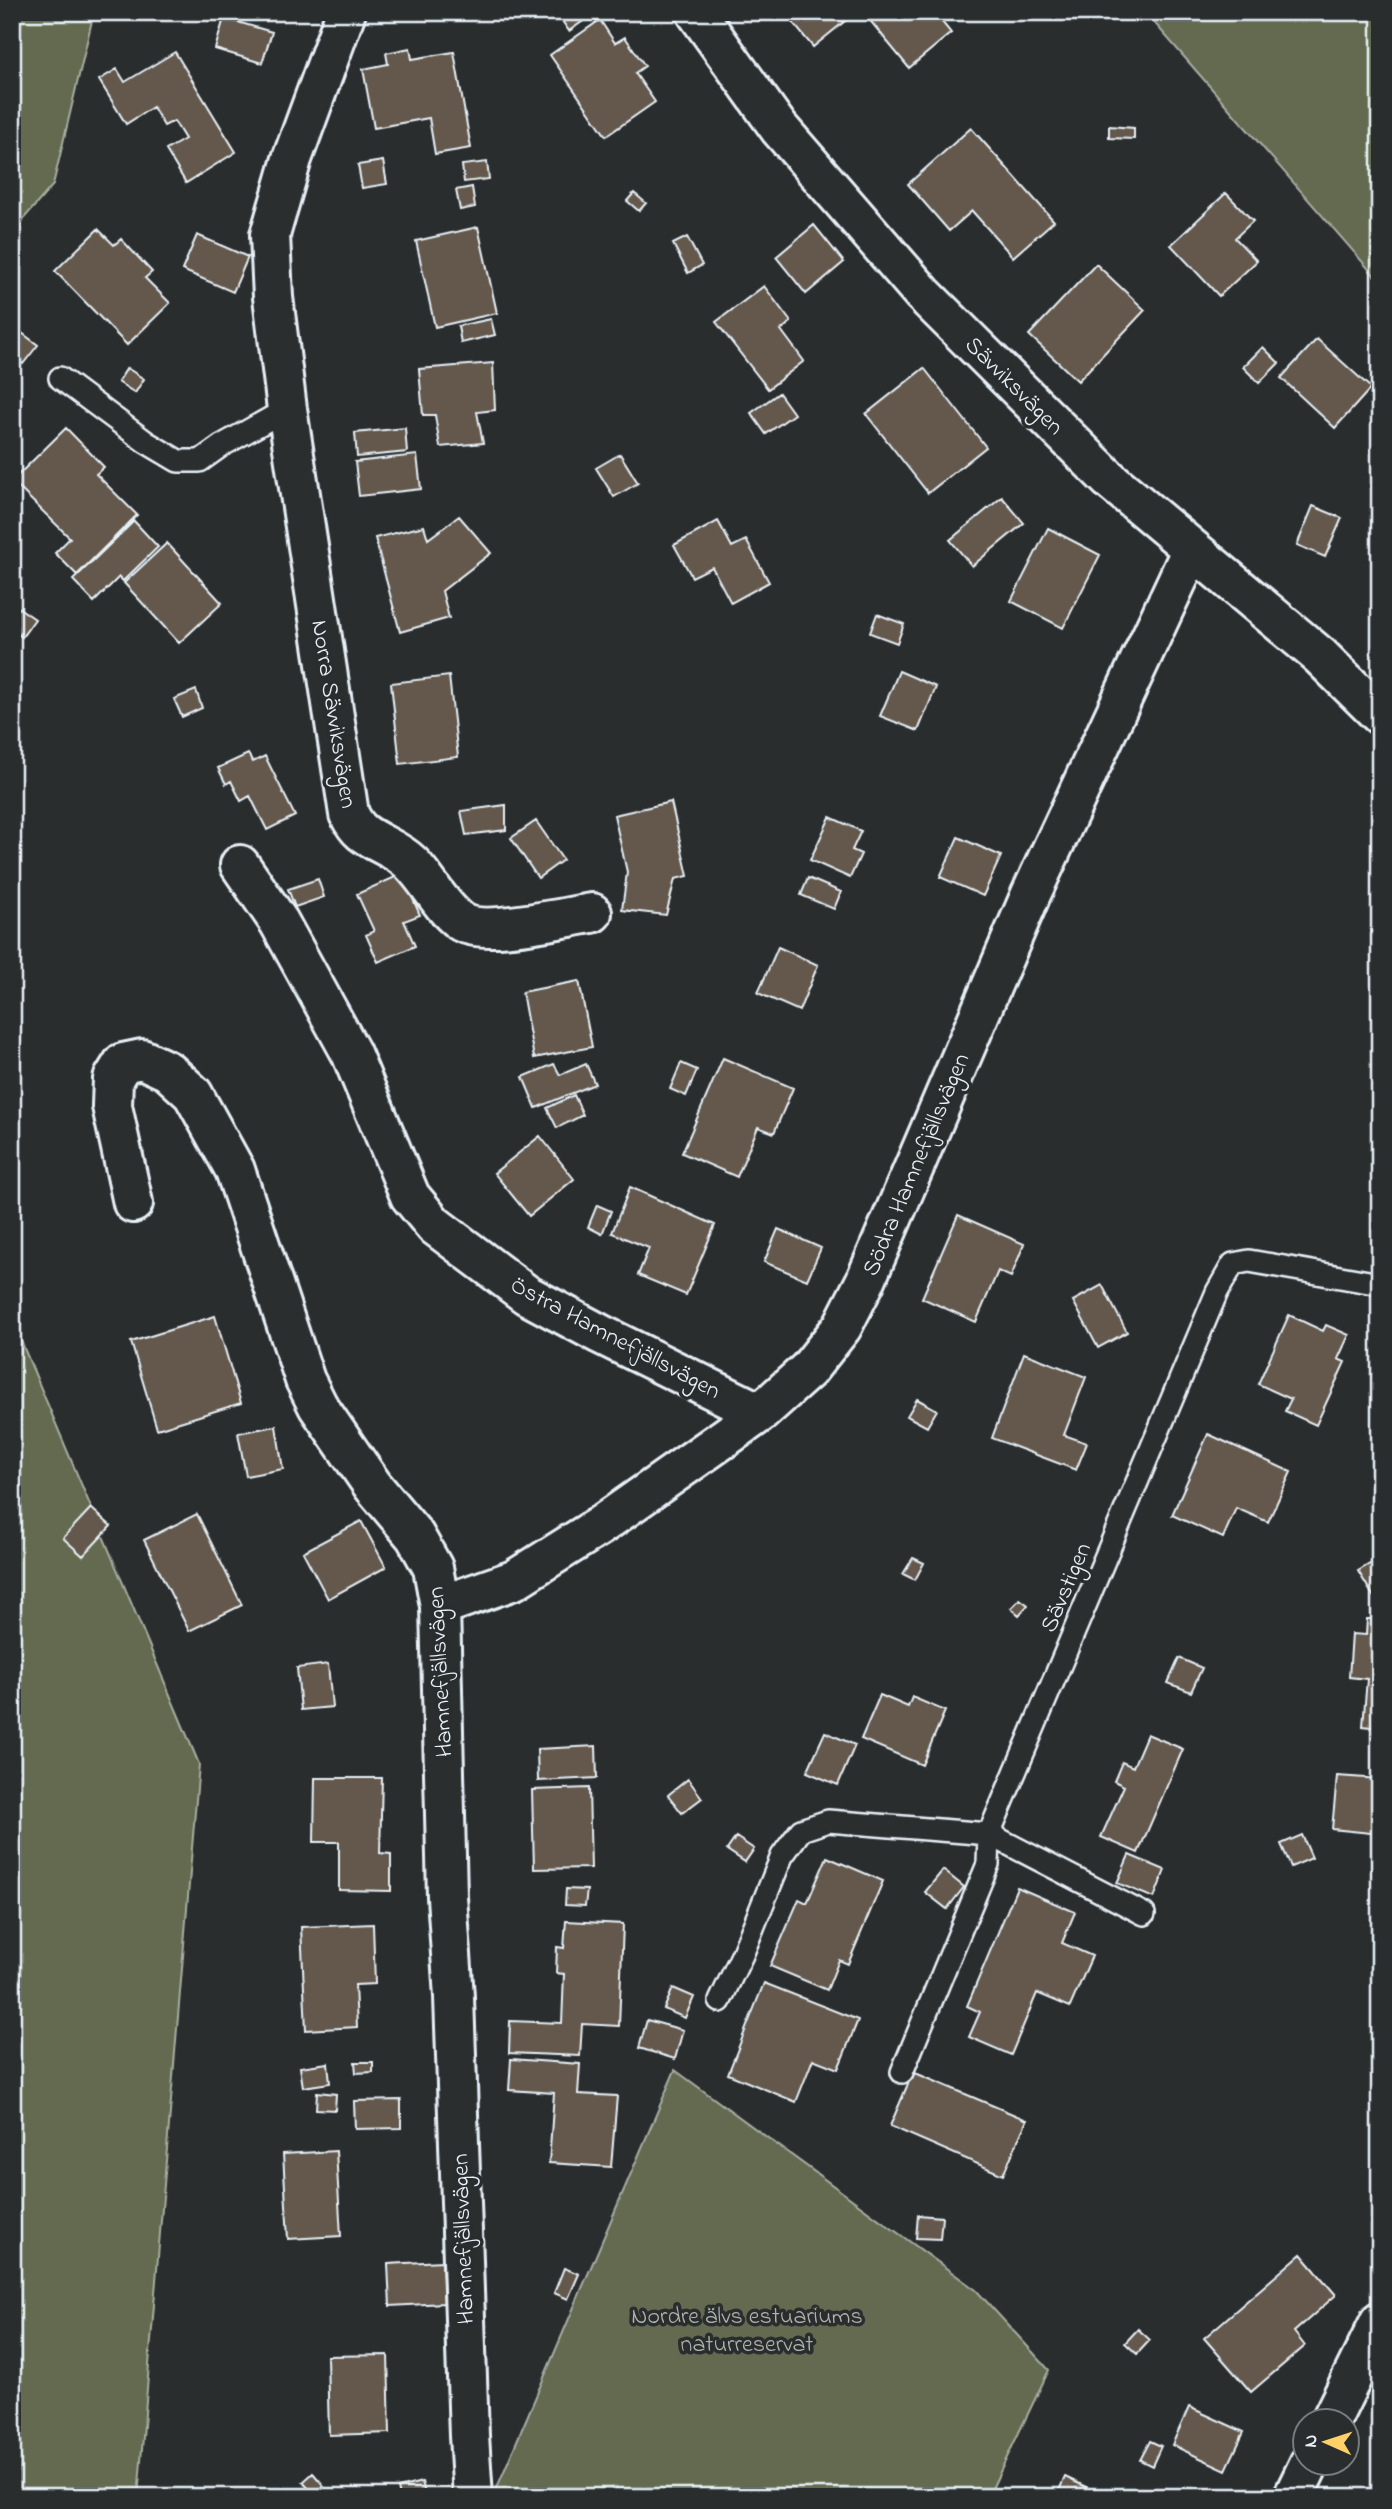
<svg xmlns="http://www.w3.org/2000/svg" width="1392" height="2509" font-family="'Indie Flower',sans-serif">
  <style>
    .green { fill: #646a50; stroke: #a6aea4; stroke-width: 2 }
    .building { fill: #64594b; stroke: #e8f1f8; stroke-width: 2 }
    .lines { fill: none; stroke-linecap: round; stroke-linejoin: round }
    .service-casing { stroke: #e8f1f8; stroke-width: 26 }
    .minor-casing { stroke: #e8f1f8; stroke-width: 44 }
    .service { stroke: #2a2d2e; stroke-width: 21 }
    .minor { stroke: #2a2d2e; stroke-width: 38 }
    .labels { text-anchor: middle; stroke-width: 7; stroke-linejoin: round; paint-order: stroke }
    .street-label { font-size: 24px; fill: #e8f1f8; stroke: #2a2d2e }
    .park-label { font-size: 24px; fill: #adb4ac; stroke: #2a2d2e }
  </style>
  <rect width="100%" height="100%" fill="#2a2d2e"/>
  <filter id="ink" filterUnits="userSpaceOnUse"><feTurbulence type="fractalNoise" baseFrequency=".0143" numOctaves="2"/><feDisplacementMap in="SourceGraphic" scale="14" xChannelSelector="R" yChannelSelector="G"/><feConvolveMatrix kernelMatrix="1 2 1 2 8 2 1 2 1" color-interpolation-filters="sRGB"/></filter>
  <g filter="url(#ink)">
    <!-- green -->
    <path class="green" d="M12,12H94L53,185L12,232Z
      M1145,12H1380V282Z
      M12,1237L13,1322L199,1764L138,2497H12Z
      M675,2070L976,2290L1049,2370L988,2497H493Z"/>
    <!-- building -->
    <path class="building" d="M556,12H596L569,31Z
      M807,12H854L855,13L813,47L793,23Z
      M863,12H934L951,33L909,68Z
      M224,18L272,32L262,63L215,49Z
      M600,20L615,43L625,37L645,66L635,73L655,102L606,136L550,55Z
      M410,48L412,59L454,52L471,148L435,154L429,118L374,128L363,69L388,64L386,53Z
      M175,52L236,152L186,183L166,150L185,139L174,121L164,126L153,107L126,124L99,80L117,69L125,82Z
      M1109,126L1134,128V139L1109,138Z
      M971,128L1054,221L1013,257L972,211L949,231L908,184Z
      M383,161L387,184L362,188L358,165Z
      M487,162L489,179L464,182L462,165Z
      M472,187L475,207L460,210L456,190Z
      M634,193L646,203L639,211L627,201Z
      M1226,193L1253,221L1235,238L1257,261L1219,296L1171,245Z
      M814,225L844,262L806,294L776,257Z
      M478,227L497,313L435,327L416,241Z
      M98,229L114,245L121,239L152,272L145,278L170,303L127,345L55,271Z
      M197,235L248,257L233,292L182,270Z
      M687,237L702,265L688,273L673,244Z
      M1096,264L1145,310L1078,381L1029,335Z
      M764,286L791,322L781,330L804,361L768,389L716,322Z
      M491,319L495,335L461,343L458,326Z
      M18,330L38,345L23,364L12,356V334L13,339Z
      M1317,339L1371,388L1335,428L1281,378Z
      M1263,347L1279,363L1259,383L1243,367Z
      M493,363L495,410L477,412L483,443L440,447L435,415H423L419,369Z
      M127,368L144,379L135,393L118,382Z
      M924,368L986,447L928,493L866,414Z
      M779,393L794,414L766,434L751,413Z
      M66,428L104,467L96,474L137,515L77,575L55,553L70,538L12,481Z
      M405,428L407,452L357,457L355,433Z
      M620,454L638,483L614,497L596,468Z
      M417,455L421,489L359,496L355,462Z
      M1002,497L1024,523L972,566L950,540Z
      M1313,506L1342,518L1325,557L1297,545Z
      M459,516L491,553L442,591L449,618L400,632L375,538L424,526L428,539Z
      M134,521L158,547L123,581L119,577L94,602L73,580Z
      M718,521L732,547L746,540L769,582L731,603L712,567L692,577L674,545Z
      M1048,528L1100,555L1063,628L1011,601Z
      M167,543L222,603L179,643L124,583Z
      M12,603L35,619L22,637L12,630Z
      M877,614L904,624L897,643L870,633Z
      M899,671L936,687L918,731L880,716Z
      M449,676L458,757L400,764L391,683Z
      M196,690L202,708L182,717L174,699Z
      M248,754L253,762L265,756L295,816L267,830L250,796L241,801L231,781L226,784L218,768Z
      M671,802L688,876L675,879L666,915L622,910L627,872L614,815Z
      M506,805V830L466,835L461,811Z
      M830,817L861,831L852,850L861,854L850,878L810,860Z
      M536,821L563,860L538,878L511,838Z
      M958,837L1001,856L983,896L940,877Z
      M402,874L420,915L404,921L415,946L378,962L366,935L374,931L357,894Z
      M808,878L841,892L834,909L801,895Z
      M318,879L324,897L295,907L288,889Z
      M778,947L818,965L799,1011L758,993Z
      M579,981L592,1047L534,1058L522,992Z
      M723,1058L793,1088L774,1133L758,1127L737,1177L682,1153Z
      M681,1063L697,1070L686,1096L670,1089Z
      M554,1064L560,1075L586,1064L595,1084L536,1108L523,1077Z
      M574,1095L583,1115L557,1128L547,1108Z
      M540,1136L574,1179L529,1216L494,1173Z
      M630,1187L715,1225L686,1295L638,1275L649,1248L612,1233Z
      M597,1205L611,1211L602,1234L588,1227Z
      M958,1215L1024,1244L1011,1277L998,1271L976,1322L922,1298Z
      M778,1229L821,1248L807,1280L764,1262Z
      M1102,1285L1127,1332L1098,1348L1073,1301Z
      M1289,1315L1323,1331L1326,1325L1349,1335L1338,1359L1345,1362L1316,1425L1285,1411L1291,1399L1258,1384Z
      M215,1316L241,1403L157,1429L131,1342Z
      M1024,1353L1086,1377L1064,1435L1087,1443L1076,1470L992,1438Z
      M917,1399L937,1410L927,1427L907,1416Z
      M276,1426L283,1469L246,1476L238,1433Z
      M1208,1434L1291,1472L1268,1522L1236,1508L1223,1538L1172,1515Z
      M91,1508L111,1526L83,1556L63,1538Z
      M197,1514L242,1605L189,1631L144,1540Z
      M361,1521L386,1567L328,1599L303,1552Z
      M913,1558L924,1563L915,1580L903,1574Z
      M1380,1558V1607L1358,1571Z
      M1020,1599L1028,1605L1019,1615L1011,1608Z
      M1367,1619H1380V1728L1363,1726L1367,1679L1349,1677L1352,1634L1366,1635Z
      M1179,1658L1202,1668L1191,1692L1168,1683Z
      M328,1664L332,1707L301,1710L297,1668Z
      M880,1695L908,1707L912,1697L945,1711L922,1765L861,1739Z
      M825,1732L855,1745L838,1785L807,1772Z
      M1147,1734L1183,1749L1138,1853L1101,1837L1124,1786L1114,1781L1122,1762L1133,1767Z
      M596,1746L597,1778L538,1781L537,1749Z
      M1337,1776L1380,1779V1834L1332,1829Z
      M315,1778H382L380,1853L391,1854V1891L339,1890V1842H314Z
      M688,1779L702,1798L682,1813L668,1795Z
      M589,1788L591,1868L534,1869L532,1790Z
      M1302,1835L1312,1858L1291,1867L1281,1844Z
      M736,1837L754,1849L745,1862L727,1850Z
      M1129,1855L1165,1870L1154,1898L1117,1883Z
      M827,1857L883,1881L848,1964L839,1960L827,1990L770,1966L799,1899L807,1903Z
      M943,1870L964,1887L947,1909L925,1892Z
      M1017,1887L1075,1912L1062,1943L1092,1956L1070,2007L1037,1993L1011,2055L969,2037L980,2012L967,2006Z
      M566,1889L587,1890L585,1906L565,1905Z
      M566,1921L623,1924L619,2026L582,2024L580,2056L509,2053L510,2021L562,2023L564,1974L556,1973L557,1947L564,1948Z
      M373,1924L375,1984L355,1985L357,2027L306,2030L301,1927Z
      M764,1983L858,2020L838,2069L813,2059L796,2102L728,2074Z
      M673,1988L694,1997L685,2018L664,2009Z
      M647,2020L683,2030L675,2059L639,2048Z
      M511,2059L580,2064L578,2094L617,2096L611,2167L549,2163L554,2093L509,2090Z
      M355,2062H373V2072L356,2073Z
      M328,2063L330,2083L303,2087L300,2067Z
      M913,2072L1027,2120L1003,2175L890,2126Z
      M317,2092L336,2094L335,2110L316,2109Z
      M401,2100V2128L355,2129L354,2101Z
      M336,2151L341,2236L288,2239L283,2154Z
      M918,2215L942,2217L940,2239L916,2238Z
      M1301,2254L1336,2295L1294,2332L1305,2346L1251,2392L1204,2338Z
      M442,2261L444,2303L390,2306L388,2264Z
      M564,2268L579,2274L568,2299L554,2293Z
      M1138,2329L1150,2340L1137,2354L1125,2343Z
      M388,2355L390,2433L329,2435L327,2356Z
      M1189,2407L1244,2432L1226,2470L1172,2445Z
      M1150,2441L1161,2446L1152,2466L1140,2460Z
      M313,2473L324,2486L314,2495L303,2482Z
      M1065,2477L1107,2497H1056Z
      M422,2482L426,2497H400L398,2488Z"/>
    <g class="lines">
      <!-- service casing -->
      <g class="service-casing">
        <path id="service" d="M60,378L146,442L178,461H200L221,446L287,409
          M720,2001L742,1955L782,1856L801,1830L828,1821L989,1834L1144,1914
          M902,2072L988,1864L989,1834L1217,1292L1233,1264L1249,1261L1380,1284"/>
      </g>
      <!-- minor casing -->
      <g class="minor-casing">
        <path id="minor" d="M346,12L292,159L270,235L273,297L287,409L349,814C352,820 356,827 362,832C377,844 397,849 411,863C429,881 440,906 460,921C482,937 564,917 592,913
          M696,12L779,128L923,294L1110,480L1320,656L1380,715
          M240,865L279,922L351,1053L410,1196L434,1225L527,1295L600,1334L760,1413
          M133,1203L112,1106L113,1079L123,1063L142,1059L168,1071L193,1094L235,1170L305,1380L318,1406L373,1486L415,1536L433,1568L440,1606L447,1897L454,1997L469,2436L473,2497
          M440,1606L514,1580L598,1527L760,1413L808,1370L842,1327L865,1282L1031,894L1192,549
          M1330,2422L1380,2321
          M1293,2497L1309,2464"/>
      </g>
      <!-- service -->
      <use href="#service" class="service"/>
      <!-- minor -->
      <use href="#minor" class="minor"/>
    </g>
  </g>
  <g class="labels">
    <!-- street labels -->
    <g class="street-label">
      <text transform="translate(1015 385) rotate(45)" y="8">Sävviksvägen</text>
      <text transform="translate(335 714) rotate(81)" y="8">Norra Sävviksvägen</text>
      <text transform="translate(915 1164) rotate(-67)" y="8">Södra Hamnefjällsvägen</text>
      <text transform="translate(616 1337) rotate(28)" y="8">Östra Hamnefjällsvägen</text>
      <text transform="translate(1065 1587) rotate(-67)" y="8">Sävstigen</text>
      <text transform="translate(439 1672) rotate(-93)" y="8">Hamnefjällsvägen</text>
      <text transform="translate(462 2239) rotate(-92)" y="8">Hamnefjällsvägen</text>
    </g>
    <!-- park labels -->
    <g class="park-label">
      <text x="747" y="2323">Nordre älvs estuariums<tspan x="747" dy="28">naturreservat</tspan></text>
    </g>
  </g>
  <!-- margin -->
  <rect width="1392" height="2509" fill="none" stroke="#2a2d2e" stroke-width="42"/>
  <rect x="21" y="21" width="1350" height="2467" fill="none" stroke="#e8f1f8" stroke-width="2.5" filter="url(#ink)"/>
  <!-- north arrow -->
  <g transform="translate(1326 2442) rotate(273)"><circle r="33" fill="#2a2d2e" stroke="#767b7f" stroke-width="2"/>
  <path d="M0-5L12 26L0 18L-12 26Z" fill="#ffd166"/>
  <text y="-10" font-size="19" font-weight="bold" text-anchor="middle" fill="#e8f1f8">N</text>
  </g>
</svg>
